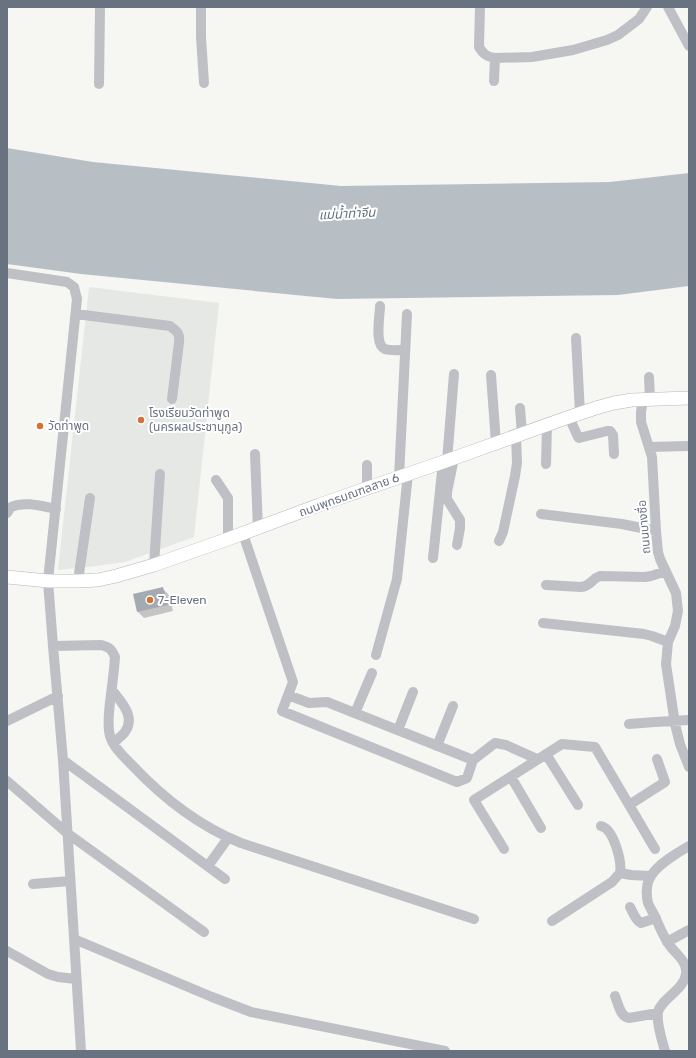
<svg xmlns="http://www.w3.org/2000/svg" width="696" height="1058" font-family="Rubik,'Noto Sans Thai',sans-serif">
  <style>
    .built { fill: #e6e8e6 }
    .water { fill: #b7bfc5 }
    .shadow { fill: #0003 }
    .building { fill: #a4aab1 }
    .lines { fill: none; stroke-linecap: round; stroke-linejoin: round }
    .major-casing { stroke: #b4b6bb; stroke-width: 14 }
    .minor { stroke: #bec0c5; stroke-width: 10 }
    .major { stroke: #fff; stroke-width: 13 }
    .poi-dot { fill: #d17338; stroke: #fff; stroke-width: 1.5 }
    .labels { text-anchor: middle; stroke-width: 4; stroke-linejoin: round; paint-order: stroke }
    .poi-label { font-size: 12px; fill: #687281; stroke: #fff; text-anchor: start }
    .street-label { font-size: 12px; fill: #687281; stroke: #fff }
    .water-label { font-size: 13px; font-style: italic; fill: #64737e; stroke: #fff }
  </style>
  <rect width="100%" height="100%" fill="#f6f6f3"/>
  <!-- built -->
  <path class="built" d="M89,287L219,303L194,537L125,562L96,566L58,570Z"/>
  <!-- water -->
  <path class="water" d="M7,148L93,162L341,186L610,182L689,173V286L618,295L337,299L81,274L7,264Z"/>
  <!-- shadow -->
  <path class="shadow" d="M163,589L169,595L173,611L144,618L138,612L134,595Z"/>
  <!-- building -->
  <path class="building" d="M163,587L168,605L137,612L133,594Z"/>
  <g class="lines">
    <!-- major casing -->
    <g class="major-casing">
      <path id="major" d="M7,577L48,581H78L98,580L116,576L154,565L228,539L319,505L443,462L569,417L599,407L614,403L632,400L689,398"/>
    </g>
    <!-- minor -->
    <path class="minor" d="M201,7V37L204,83
      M480,7L479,47C483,54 487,57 495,58L532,57L573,50L607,40L618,35L639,19L647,7
      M668,7L689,46
      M494,81L495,58
      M99,84L100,7
      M7,273L67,282L74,287L77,299L48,581L53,646L63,760L81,1051
      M380,306C380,316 374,345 385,349C391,351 399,350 405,350
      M76,314L170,326C178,332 180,334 179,343L172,399
      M576,338L580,413
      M491,375L496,443
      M649,377L650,399
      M643,399L641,412V422L652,457L656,531L658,552L660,559L676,593L678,611L675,626L668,642L666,664L675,724L680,744L689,767
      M520,408L522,434
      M569,417L578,437L579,438L607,431H610L613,435L614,454
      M649,447L689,446
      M255,454L258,529
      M454,458L447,492V499L460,520V528L457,545
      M447,461L454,374
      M546,464L547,425
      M367,465V488
      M399,477L407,314
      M216,480L228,498V539
      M7,513L11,507C25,501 41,506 56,509
      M541,514L622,524L656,531
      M243,534L293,682L282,711L457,782L467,778L473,760L495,743L506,745L537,759
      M499,541L503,532L515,476L517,463L516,436
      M433,558L443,462
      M154,565L160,474
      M78,581L90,498
      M546,585L581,587C591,586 591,579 600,576L645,577L651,576L666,571
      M543,623L644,634L652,636L668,642
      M53,646L101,645C110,648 111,648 115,657C114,672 112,687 110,702C109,713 107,725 110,736C113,747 124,757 132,765C163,798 199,826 241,843L474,919
      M376,655L397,579L408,474
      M112,690C121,702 136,716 125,732C122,736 117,739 114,743
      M288,695L309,703L327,702L473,760
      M355,713L372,673
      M7,721L58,696
      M629,724L655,722L689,720
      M398,730L413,692
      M437,746L453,706
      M546,754L578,805
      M63,760L225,879
      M511,777L541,828
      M7,781L67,833L204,932
      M629,805L665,782L657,759
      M504,849L474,800L562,744L595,747L655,849
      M208,866L228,838
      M620,873L631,875L650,876
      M33,884L70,881
      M630,907C633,912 635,920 641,923L656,918
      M552,921L612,882L620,873C622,862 614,829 601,826
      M74,939L212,997L251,1012L445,1051
      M667,942L689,930
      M7,951L48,974L58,977L76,979
      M615,996C618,1003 620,1017 629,1018L658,1013
      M665,1051C662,1040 656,1023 658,1012C661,999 684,990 686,974C688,962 676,954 670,946C664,938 660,928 656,919C654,914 650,908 648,903C646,895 646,883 651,876C658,864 677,853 689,846"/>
    <!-- major -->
    <use href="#major" class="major"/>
  </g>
  <!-- markers -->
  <g class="poi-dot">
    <circle cx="141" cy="420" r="4"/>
    <circle cx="40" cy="426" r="4"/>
    <circle cx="150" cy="600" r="4"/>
  </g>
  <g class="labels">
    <!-- poi labels -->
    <g class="poi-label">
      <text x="149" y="417">โรงเรียนวัดท่าพูด<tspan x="149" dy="14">(นครผลประชานุกูล)</tspan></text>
      <text x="48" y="430">วัดท่าพูด</text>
      <text x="158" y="604">7-Eleven</text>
    </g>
    <!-- street labels -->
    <g class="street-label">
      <text transform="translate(349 495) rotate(-20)" y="4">ถนนพุทธมณฑลสาย 6</text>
      <text transform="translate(644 527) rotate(-95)" y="4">ถนนบางซื่อ</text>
    </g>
    <!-- water labels -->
    <g class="water-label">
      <text transform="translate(347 213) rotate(-3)" y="5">แม่น้ำท่าจีน</text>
    </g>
  </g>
  <!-- border -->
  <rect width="696" height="1058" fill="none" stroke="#687281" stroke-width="16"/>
</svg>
